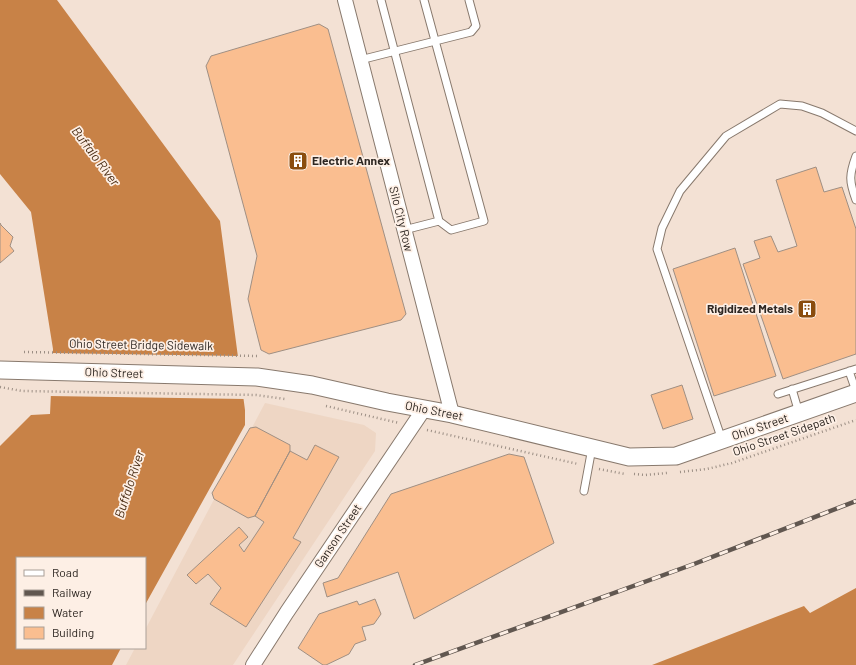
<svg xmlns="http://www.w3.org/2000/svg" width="856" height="665" font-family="Barlow,sans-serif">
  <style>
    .built { fill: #eed6c4 }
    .water { fill: #c88247 }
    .pier { fill: #f3e1d4 }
    .building { fill: #fabe90; stroke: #9f8f83 }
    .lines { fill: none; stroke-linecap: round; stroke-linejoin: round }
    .service-casing { stroke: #88796d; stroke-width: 9 }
    .minor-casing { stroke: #88796d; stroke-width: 16 }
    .tertiary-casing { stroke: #88796d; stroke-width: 19 }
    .path { stroke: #9b8e84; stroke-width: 2.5; stroke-dasharray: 1 3; stroke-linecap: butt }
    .service { stroke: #fff; stroke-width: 7 }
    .minor { stroke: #fff; stroke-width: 14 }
    .tertiary { stroke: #fff; stroke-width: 17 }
    .rail-casing { stroke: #615750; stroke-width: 4.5 }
    .rail { stroke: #fdefe5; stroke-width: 3; stroke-dasharray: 9; stroke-linecap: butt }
    .labels { text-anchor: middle; stroke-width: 3.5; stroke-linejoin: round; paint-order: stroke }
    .poi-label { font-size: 12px; font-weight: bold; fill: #2e2722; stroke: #fdefe5; text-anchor: start }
    .street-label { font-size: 12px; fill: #2e2722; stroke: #fdefe5 }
    .water-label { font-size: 13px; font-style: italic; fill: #4a2d14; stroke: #fdefe5 }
  </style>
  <rect width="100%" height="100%" fill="#f3e1d4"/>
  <!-- built -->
  <path class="built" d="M265,403L364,425L376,433L375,451L233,665H126L135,648H145V630Z"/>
  <!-- water -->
  <path class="water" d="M0,0H57L220,221L245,410V425L145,605V558H17V648H121L112,665H0V446L31,415L50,414L53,349L31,212L0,174Z
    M856,588V665H652L804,606L810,613Z"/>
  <!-- pier -->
  <path class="pier" d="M50,353L239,356L245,399L49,396Z"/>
  <!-- building -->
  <path class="building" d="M319,24L328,29L406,314L401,320L269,354L261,350L248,299L257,256L206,66L211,56Z
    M816,167L824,192L842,187L856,229V354L783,379L743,264L760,258L754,241L771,236L778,252L797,246L776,180Z
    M0,223L1,225L13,237L10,246L14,251L0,263Z
    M735,248L776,376L714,396L673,269Z
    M682,385L693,419L663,429L651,395Z
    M256,427L290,445V451L255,516L248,518L214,499L212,493L250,428Z
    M315,445L339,457L293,538L301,542L246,627L210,604L221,588L208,574L196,584L187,575L239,527L248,537L239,545L244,552L264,522L255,516L290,451L307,460Z
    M509,454L524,457L554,543L414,619L398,572L327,597L323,583L338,578L391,494Z
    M375,599L381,614L374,624L362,627L366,640L355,644L349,654L326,665H323L298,648L319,614L357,601L359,605Z"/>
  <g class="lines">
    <!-- service casing -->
    <g class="service-casing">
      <path id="service" d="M381,0L439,221L404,230
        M424,0L484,221L451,230L439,221
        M360,60L471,32L476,26L469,0
        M856,156C849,175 849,181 856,200
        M849,371L856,391
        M792,389L799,413
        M778,394L856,369
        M722,440L657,249L662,228L680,191L726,136L780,104L802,106L822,113L856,131
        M584,491L592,448"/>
    </g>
    <!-- minor casing -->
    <g class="minor-casing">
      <path id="minor" d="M345,0L452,414
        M253,665L287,612L424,409"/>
    </g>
    <!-- tertiary casing -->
    <g class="tertiary-casing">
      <path id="tertiary" d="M0,370L257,377L312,385L387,402L452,414L629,457L676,456L856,393"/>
    </g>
    <!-- path -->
    <path class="path" d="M24,352L257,356
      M0,387L22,391L256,395L285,399
      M326,406L399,423
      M427,430L578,464
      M599,469L625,474
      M680,472L707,469L732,463L856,420
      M634,474L645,475L667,473"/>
    <!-- service -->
    <use href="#service" class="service"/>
    <!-- minor -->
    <use href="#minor" class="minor"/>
    <!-- tertiary -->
    <use href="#tertiary" class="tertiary"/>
    <!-- rail casing -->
    <g class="rail-casing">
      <path id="rail" d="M415,665L694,564L856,501"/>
    </g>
    <!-- rail -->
    <use href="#rail" class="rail"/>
  </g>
  <!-- icons -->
  <defs>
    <g id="building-square" transform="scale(1)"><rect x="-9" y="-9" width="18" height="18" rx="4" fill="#8a4d0e" stroke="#fdefe5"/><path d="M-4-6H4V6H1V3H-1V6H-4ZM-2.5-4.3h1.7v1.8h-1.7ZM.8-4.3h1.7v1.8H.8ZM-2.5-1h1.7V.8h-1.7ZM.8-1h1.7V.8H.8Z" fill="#fff"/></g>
  </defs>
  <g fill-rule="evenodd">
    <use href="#building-square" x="298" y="161"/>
    <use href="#building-square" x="807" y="309"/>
  </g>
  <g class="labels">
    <!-- poi labels -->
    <g class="poi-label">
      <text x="312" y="165">Electric Annex</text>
      <text x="793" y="313" text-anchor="end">Rigidized Metals</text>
    </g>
    <!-- street labels -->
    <g class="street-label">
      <text transform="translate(401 219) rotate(76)" y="4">Silo City Row</text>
      <text transform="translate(141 345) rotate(1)" y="4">Ohio Street Bridge Sidewalk</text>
      <text transform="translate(114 373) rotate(2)" y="4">Ohio Street</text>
      <text transform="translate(434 411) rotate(11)" y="4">Ohio Street</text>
      <text transform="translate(760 427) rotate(-19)" y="4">Ohio Street</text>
      <text transform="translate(784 435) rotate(-19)" y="4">Ohio Street Sidepath</text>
      <text transform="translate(338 536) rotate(-56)" y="4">Ganson Street</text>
    </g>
    <!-- water labels -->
    <g class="water-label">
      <text transform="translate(96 156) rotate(53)" y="5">Buffalo River</text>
      <text transform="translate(129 484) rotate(-72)" y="5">Buffalo River</text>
    </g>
  </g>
  <!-- legend -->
  <rect x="16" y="557" width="130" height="92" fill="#fdefe5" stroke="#aa9f97"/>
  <rect x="24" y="570" width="20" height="6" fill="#ffffff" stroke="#aa9f97"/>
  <text x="52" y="577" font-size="12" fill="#2e2722">Road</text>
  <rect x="24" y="590" width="20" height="6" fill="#615750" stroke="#aa9f97"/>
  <text x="52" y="597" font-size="12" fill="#2e2722">Railway</text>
  <rect x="24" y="607" width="20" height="12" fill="#c88247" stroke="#aa9f97"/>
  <text x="52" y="617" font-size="12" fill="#2e2722">Water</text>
  <rect x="24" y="627" width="20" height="12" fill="#fabe90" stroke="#aa9f97"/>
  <text x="52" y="637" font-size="12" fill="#2e2722">Building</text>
</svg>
